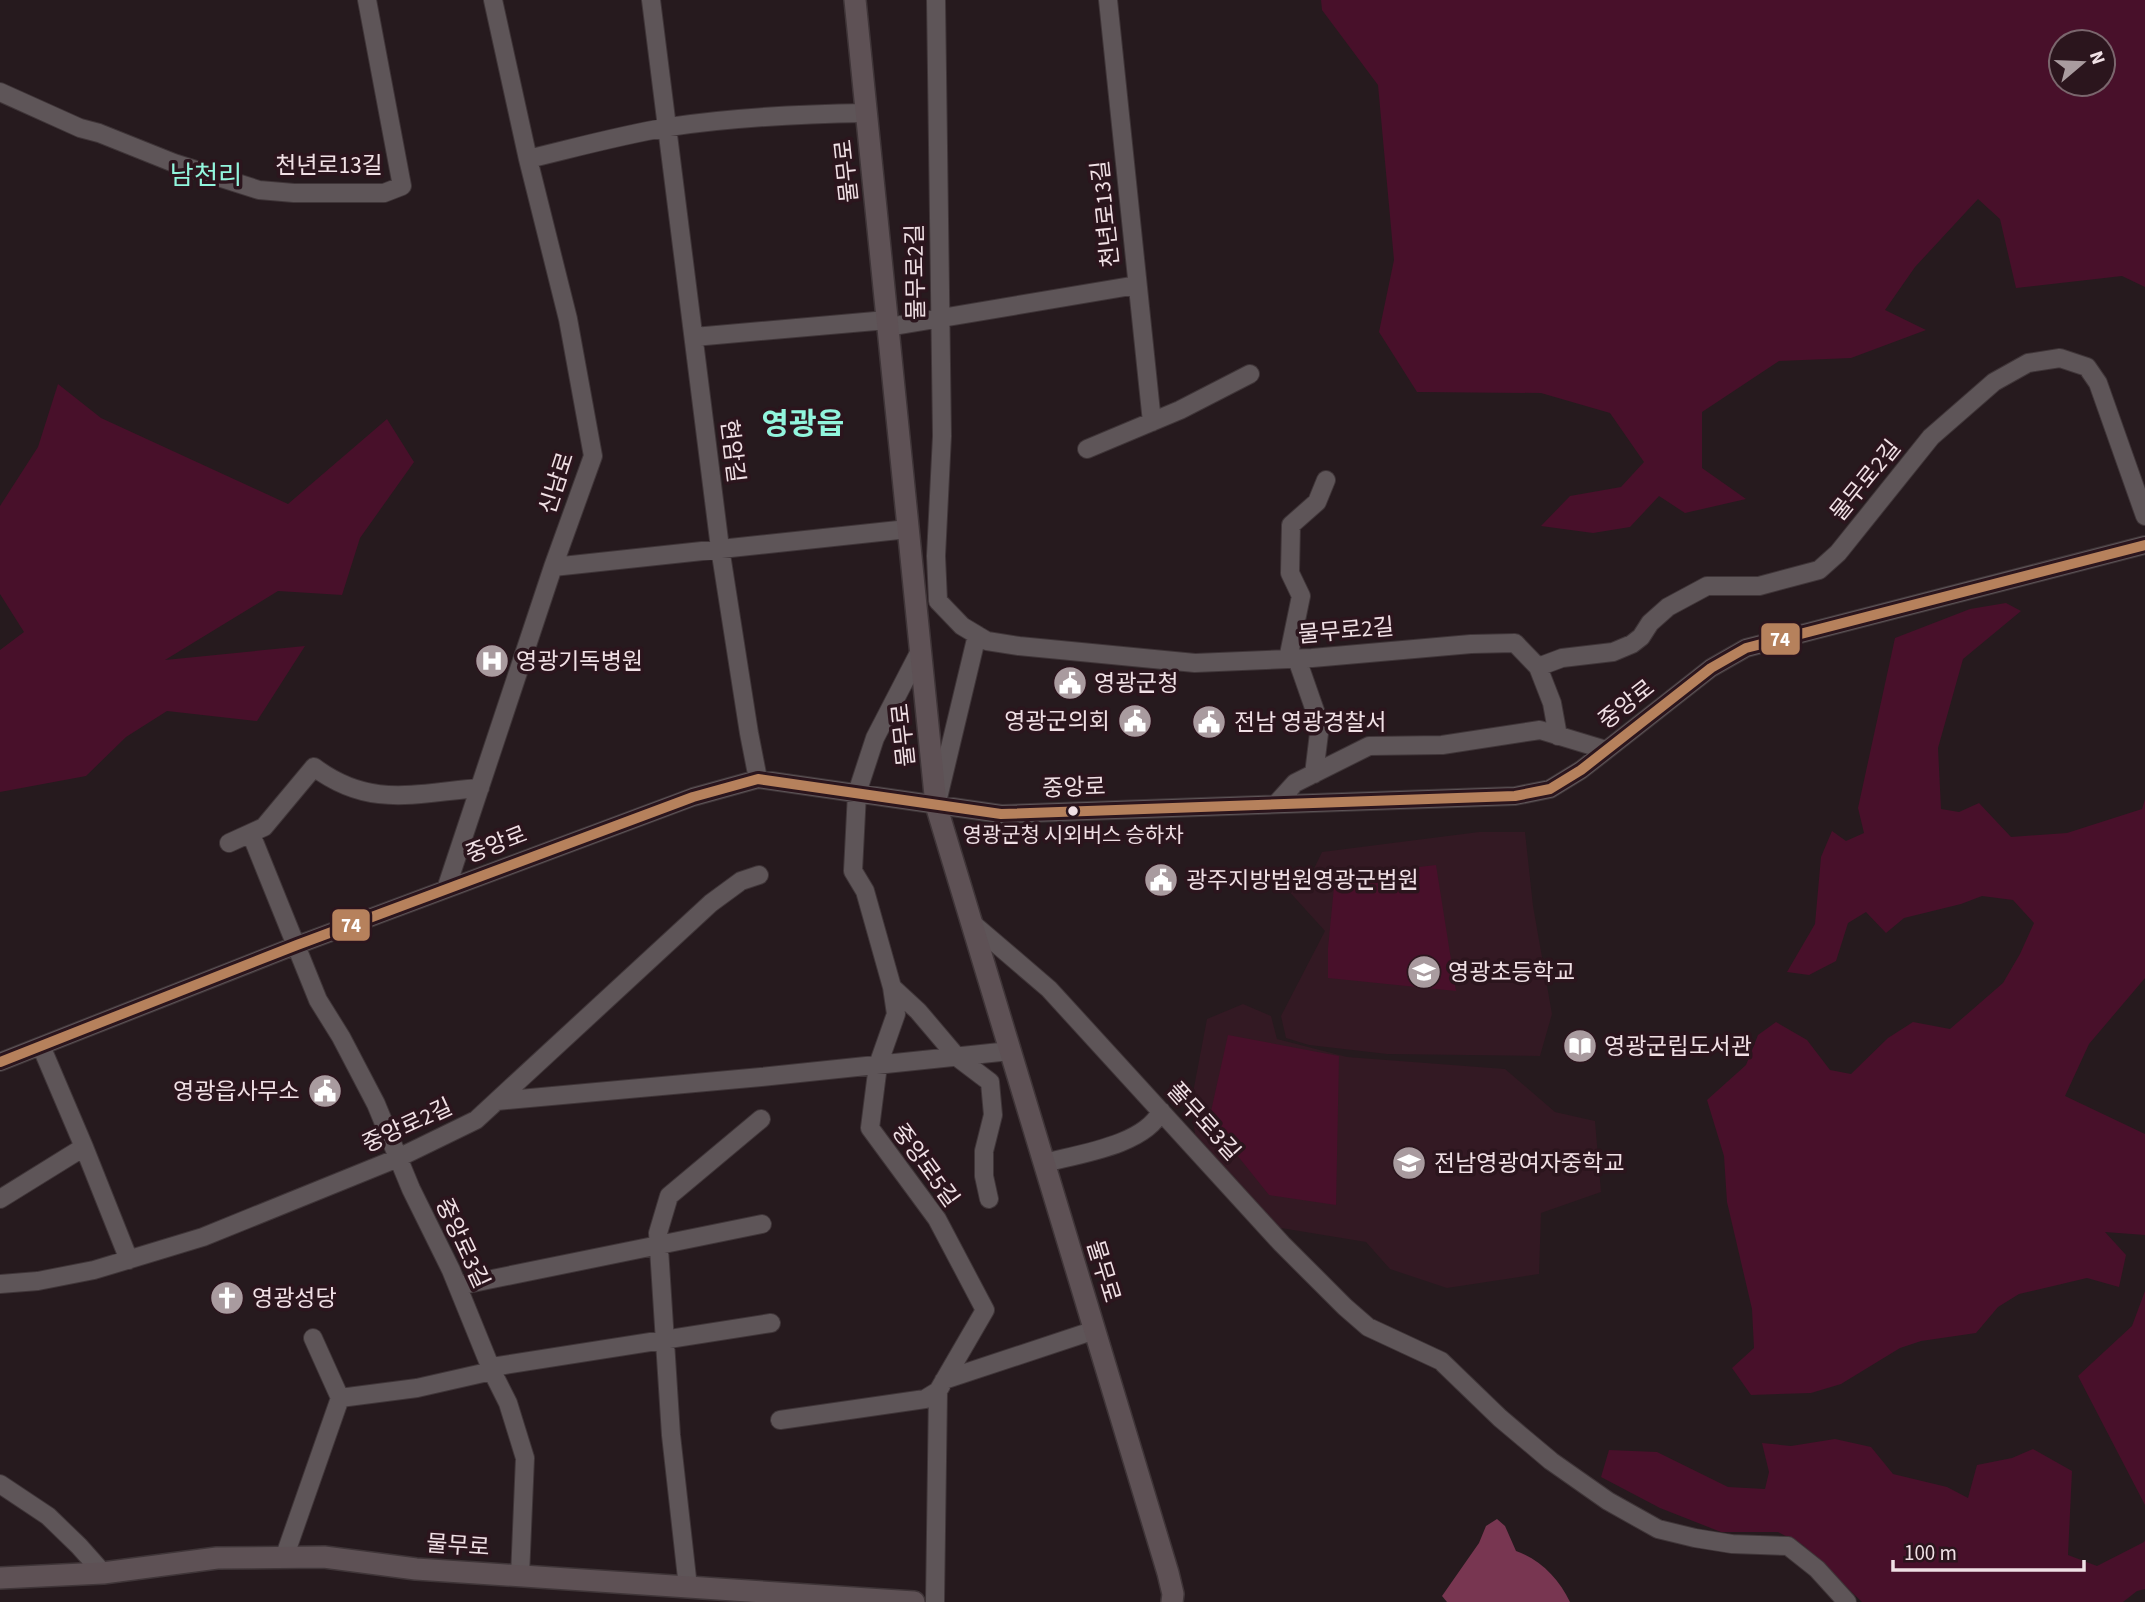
<svg xmlns="http://www.w3.org/2000/svg" width="2145" height="1602" font-family="'Source Sans 3','Noto Sans KR',sans-serif">
  <style>
    .built { fill: #331923 }
    .green { fill: #48102a; fill-rule: evenodd }
    .water { fill: #783651 }
    .lines { fill: none; stroke-linecap: round; stroke-linejoin: round }
    .minor-casing { stroke: #3f3538; stroke-width: 20 }
    .major-casing { stroke: #3f3538; stroke-width: 24 }
    .minor { stroke: #5e5558; stroke-width: 18 }
    .major { stroke: #5e5155; stroke-width: 21 }
    .bus-1-casing { stroke: #2b151d; stroke-width: 16 }
    .bus-1 { stroke: #b6815c; stroke-width: 10 }
    .bus-dot { fill: #f0e0e5; stroke: #2b151d; stroke-width: 2.5 }
    .labels { text-anchor: middle; stroke-width: 7; stroke-linejoin: round; paint-order: stroke }
    .bus-label { font-size: 21px; fill: #f0e0e5; stroke: #2b151d }
    .street-label { font-size: 23px; fill: #f0e0e5; stroke: #2b151d }
    .poi-label { font-size: 23px; fill: #f0e0e5; stroke: #2b151d; text-anchor: start }
    .quarter-label { font-size: 26px; fill: #92f5dd; stroke: #2b151d }
    .district-label { font-size: 30px; font-weight: bold; fill: #92f5dd; stroke: #2b151d }
    .line-badge { stroke: #2b151d; stroke-width: 2.5 }
    .badge-label { font-size: 19px; text-anchor: middle; font-weight: bold; fill: #fff }
  </style>
  <rect width="100%" height="100%" fill="#261a1e"/>
  <!-- built -->
  <path class="built" d="M1479,832H1525L1533,906L1552,1014L1540,1056L1387,1054L1309,1045L1286,1038L1281,1016L1325,931L1286,888L1311,875L1322,852Z
    M1243,1004L1271,1016L1277,1039L1347,1057L1505,1069L1555,1112L1595,1121L1601,1192L1541,1213L1539,1274L1447,1288L1390,1269L1366,1242L1275,1227L1195,1134L1191,1103L1207,1019Z"/>
  <!-- green -->
  <path class="green" d="M1321,0H2145V287L2122,276L2016,288L2000,219L1978,199L1915,267L1885,310L1926,330L1851,358L1779,361L1702,412V468L1746,499L1685,513L1659,496L1630,527L1593,533L1541,526L1570,496L1621,487L1644,462L1610,413L1541,393L1417,392L1379,332L1394,260L1378,85L1322,10ZM2061,42H2103V84H2061Z
    M58,384L101,418L288,504L387,419L414,462L360,538L342,595L278,591L165,660L305,646L257,721L167,711L126,737L86,776L0,792V650L24,632L0,594V506L38,447Z
    M2006,603L2021,611L1963,659L1938,748L1941,809L1959,812L1979,803L2011,837L2067,833L2142,809L2145,799V978L2089,1044L2065,1096L2145,1134V1235L2105,1232L2126,1255L2119,1287L2087,1278L2019,1294L1998,1307L1976,1333L1921,1341L1900,1348L1841,1384L1811,1393L1751,1395L1732,1368L1754,1348L1752,1309L1727,1202L1724,1156L1707,1100L1746,1065L1758,1035L1776,1022L1807,1040L1830,1070L1851,1074L1888,1038L1913,1022L1950,1029L2003,983L2020,954L2034,923L2013,900L1982,896L1961,904L1904,918L1886,933L1866,912L1848,923L1836,961L1809,975L1787,972L1815,924L1821,857L1832,831L1846,841L1864,833L1858,808L1895,638L1970,609Z
    M1436,865L1456,991L1328,978V948L1335,877Z
    M1228,1035L1339,1056L1336,1205L1269,1195L1209,1120Z
    M2145,1291V1505L2078,1376L2132,1326Z
    M1835,1439L1871,1447L1893,1474L1947,1487L1968,1498L1977,1465L2012,1458L2033,1449L2072,1471L2068,1555L2097,1566L2144,1542L2145,1540V1589L2137,1591L2123,1602H1862L1803,1545L1778,1532H1721L1660,1508L1601,1477L1609,1450L1657,1452L1728,1487L1765,1489L1769,1472L1762,1443L1791,1446Z"/>
  <!-- water -->
  <path class="water" d="M1497,1519L1505,1526L1516,1551C1541,1560 1559,1579 1570,1602H1447L1442,1596L1479,1543L1486,1526Z"/>
  <g class="lines">
    <!-- minor casing -->
    <g class="minor-casing">
      <path id="minor" d="M651,0L720,548L749,733L758,779
        M936,0L942,436L936,556L938,601L962,626L987,641L1019,646L1195,663L1312,658L1471,644L1515,643L1538,667L1562,658L1613,652L1632,644L1641,637L1650,623L1668,607L1707,586H1759L1819,570L1838,553L1931,437L1994,382L2028,363L2060,358L2087,367L2098,383L2145,516
        M1108,0L1152,422
        M0,92L80,128L99,133L174,163L259,190L294,193H384L402,186L367,0
        M528,159C574,148 621,135 669,127C734,117 800,114 866,113
        M888,327L1137,285
        M694,337L887,320
        M1087,449L1180,410L1250,374
        M553,567L908,529
        M1288,659L1301,596L1290,573L1291,525L1317,502L1326,480
        M1297,659L1320,725L1314,774
        M1538,667L1552,703L1558,736
        M938,798L977,635
        M1276,804L1295,783L1369,746L1442,745L1540,730L1606,750
        M251,834L318,1000L341,1037L376,1104L411,1189L451,1270L492,1371L508,1403L525,1458L520,1576
        M229,843L264,827L314,767C370,809 415,793 480,788
        M446,889L553,567L593,456L568,319L528,159L493,0
        M972,923L1049,989L1282,1244L1345,1307L1368,1327L1441,1361L1500,1418L1551,1461L1608,1501L1658,1529L1695,1538L1732,1544L1788,1546L1817,1569L1847,1602
        M892,987L918,1011L957,1057L990,1082L993,1115L984,1151V1176L989,1199
        M0,1062L297,945L693,797L758,779L1001,814L1515,796L1550,789L1581,770L1711,668L1746,648L2145,545
        M497,1101L761,1077L1010,1051
        M84,1147L129,1260
        M1044,1163C1079,1154 1145,1145 1161,1111
        M0,1199L84,1147L41,1046
        M0,1284L38,1281L94,1270L203,1237L398,1158L476,1120L711,903L741,881L759,875
        M458,1286L762,1224
        M313,1338L340,1398
        M492,1367L771,1323
        M944,1380L1095,1330
        M780,1420L925,1399L938,1391L985,1310L937,1219L870,1128L878,1065L896,1014L892,987L865,891L853,871L857,793L875,738L921,649
        M0,1484L48,1516L79,1546L103,1573
        M284,1558L340,1398L417,1388L492,1371
        M688,1587L671,1435L658,1233L669,1196L761,1119
        M935,1602L938,1391"/>
    </g>
    <!-- major casing -->
    <g class="major-casing">
      <path id="major" d="M855,0L936,805L1168,1573L1173,1594L1172,1602
        M0,1578L103,1573L217,1558L324,1557L416,1569L914,1602"/>
    </g>
    <!-- minor -->
    <use href="#minor" class="minor"/>
    <!-- major -->
    <use href="#major" class="major"/>
    <!-- bus-1 casing -->
    <g class="bus-1-casing">
      <path id="bus-1" d="M0,1062L297,945L693,797L758,779L1001,814L1515,796L1550,789L1581,770L1711,668L1746,648L2145,545"/>
    </g>
    <!-- bus-1 -->
    <use href="#bus-1" class="bus-1"/>
  </g>
  <!-- icons -->
  <defs>
    <g id="hospital-disc" transform="scale(1.75)"><circle r="9.5" fill="#a99b9f" stroke="#2b151d"/><path d="M-5-5h3v3.5h4V-5h3V5h-3V1.5h-4V5h-3Z" fill="#fff"/></g>
    <g id="civic-disc" transform="scale(1.75)"><circle r="9.5" fill="#a99b9f" stroke="#2b151d"/><path d="M-.6-6.5H3V-4.5H.6V-3L4-1V1h2V6H-6V1h2V-1L-.6-3ZM-1.2 2.5V6h2.4V2.5Z" fill="#fff"/></g>
    <g id="school-disc" transform="scale(1.75)"><circle r="9.5" fill="#a99b9f" stroke="#2b151d"/><path d="M0-5L7-2L0 1L-7-2ZM-4 1L0 2.5L4 1V4Q0 6-4 4Z" fill="#fff"/></g>
    <g id="library-disc" transform="scale(1.75)"><circle r="9.5" fill="#a99b9f" stroke="#2b151d"/><path d="M-6-4Q-3-5.5-.7-3.5V5Q-3 3-6 4ZM6-4Q3-5.5 .7-3.5V5Q3 3 6 4Z" fill="#fff"/></g>
    <g id="church-disc" transform="scale(1.75)"><circle r="9.5" fill="#a99b9f" stroke="#2b151d"/><path d="M-1.2-6h2.4v3.5h3.3v2.4h-3.3V6h-2.4V-.1h-3.3v-2.4h3.3Z" fill="#fff"/></g>
  </defs>
  <g fill-rule="evenodd">
    <use href="#hospital-disc" x="492" y="661"/>
    <use href="#civic-disc" x="1070" y="683"/>
    <use href="#civic-disc" x="1135" y="721"/>
    <use href="#civic-disc" x="1209" y="722"/>
    <use href="#civic-disc" x="1161" y="880"/>
    <use href="#school-disc" x="1424" y="972"/>
    <use href="#library-disc" x="1580" y="1046"/>
    <use href="#civic-disc" x="325" y="1091"/>
    <use href="#school-disc" x="1409" y="1163"/>
    <use href="#church-disc" x="227" y="1298"/>
  </g>
  <!-- markers -->
  <circle class="bus-dot" cx="1073" cy="811" r="6"/>
  <g class="labels">
    <!-- bus labels -->
    <g class="bus-label">
      <text x="1073" y="842">영광군청 시외버스 승하차</text>
    </g>
    <!-- street labels -->
    <g class="street-label">
      <text x="329" y="173">천년로13길</text>
      <text transform="translate(846 171) rotate(-96)" y="8">물무로</text>
      <text transform="translate(1105 214) rotate(-96)" y="8">천년로13길</text>
      <text transform="translate(915 272) rotate(-91)" y="8">물무로2길</text>
      <text transform="translate(733 451) rotate(83)" y="8">현암길</text>
      <text transform="translate(1865 480) rotate(-51)" y="8">물무로2길</text>
      <text transform="translate(556 483) rotate(-72)" y="8">신남로</text>
      <text transform="translate(1346 630) rotate(-5)" y="8">물무로2길</text>
      <text transform="translate(1626 704) rotate(-38)" y="8">중앙로</text>
      <text transform="translate(903 735) rotate(-96)" y="8">물무로</text>
      <text transform="translate(1074 787) rotate(-2)" y="8">중앙로</text>
      <text transform="translate(496 844) rotate(-21)" y="8">중앙로</text>
      <text transform="translate(1204 1121) rotate(48)" y="8">풀무로3길</text>
      <text transform="translate(407 1125) rotate(-25)" y="8">중앙로2길</text>
      <text transform="translate(926 1165) rotate(54)" y="8">중앙로5길</text>
      <text transform="translate(463 1243) rotate(65)" y="8">중앙로3길</text>
      <text transform="translate(1104 1271) rotate(73)" y="8">물무로</text>
      <text transform="translate(458 1545) rotate(4)" y="8">물무로</text>
    </g>
    <!-- poi labels -->
    <g class="poi-label">
      <text x="516" y="669">영광기독병원</text>
      <text x="1094" y="691">영광군청</text>
      <text x="1110" y="729" text-anchor="end">영광군의회</text>
      <text x="1234" y="730">전남 영광경찰서</text>
      <text x="1186" y="888">광주지방법원영광군법원</text>
      <text x="1448" y="980">영광초등학교</text>
      <text x="1604" y="1054">영광군립도서관</text>
      <text x="300" y="1099" text-anchor="end">영광읍사무소</text>
      <text x="1434" y="1171">전남영광여자중학교</text>
      <text x="252" y="1306">영광성당</text>
    </g>
    <!-- quarter labels -->
    <g class="quarter-label">
      <text x="206" y="184">남천리</text>
    </g>
    <!-- district labels -->
    <g class="district-label">
      <text x="803" y="434">영광읍</text>
    </g>
  </g>
  <g class="line-badge">
    <rect x="1760" y="622" width="41" height="34" rx="7" fill="#b6815c"/>
    <rect x="331" y="908" width="40" height="34" rx="7" fill="#b6815c"/>
  </g>
  <g class="badge-label">
    <text x="1780" y="646">74</text>
    <text x="351" y="932">74</text>
  </g>
  <!-- north arrow -->
  <g transform="translate(2082 63) rotate(71)"><circle r="33" fill="#2b151d" stroke="#7a666d" stroke-width="2"/>
  <path d="M0-5L12 26L0 18L-12 26Z" fill="#a99b9f"/>
  <text y="-10" font-size="19" font-weight="bold" text-anchor="middle" fill="#f0e0e5">N</text>
  </g>
  <!-- scale -->
  <path d="M1893 1560v10h191v-10" fill="none" stroke="#f0e0e5" stroke-width="3.5"/>
  <text x="1904" y="1560" font-size="21" fill="#f0e0e5" stroke="#2b151d" stroke-width="5" paint-order="stroke">100 m</text>
</svg>
